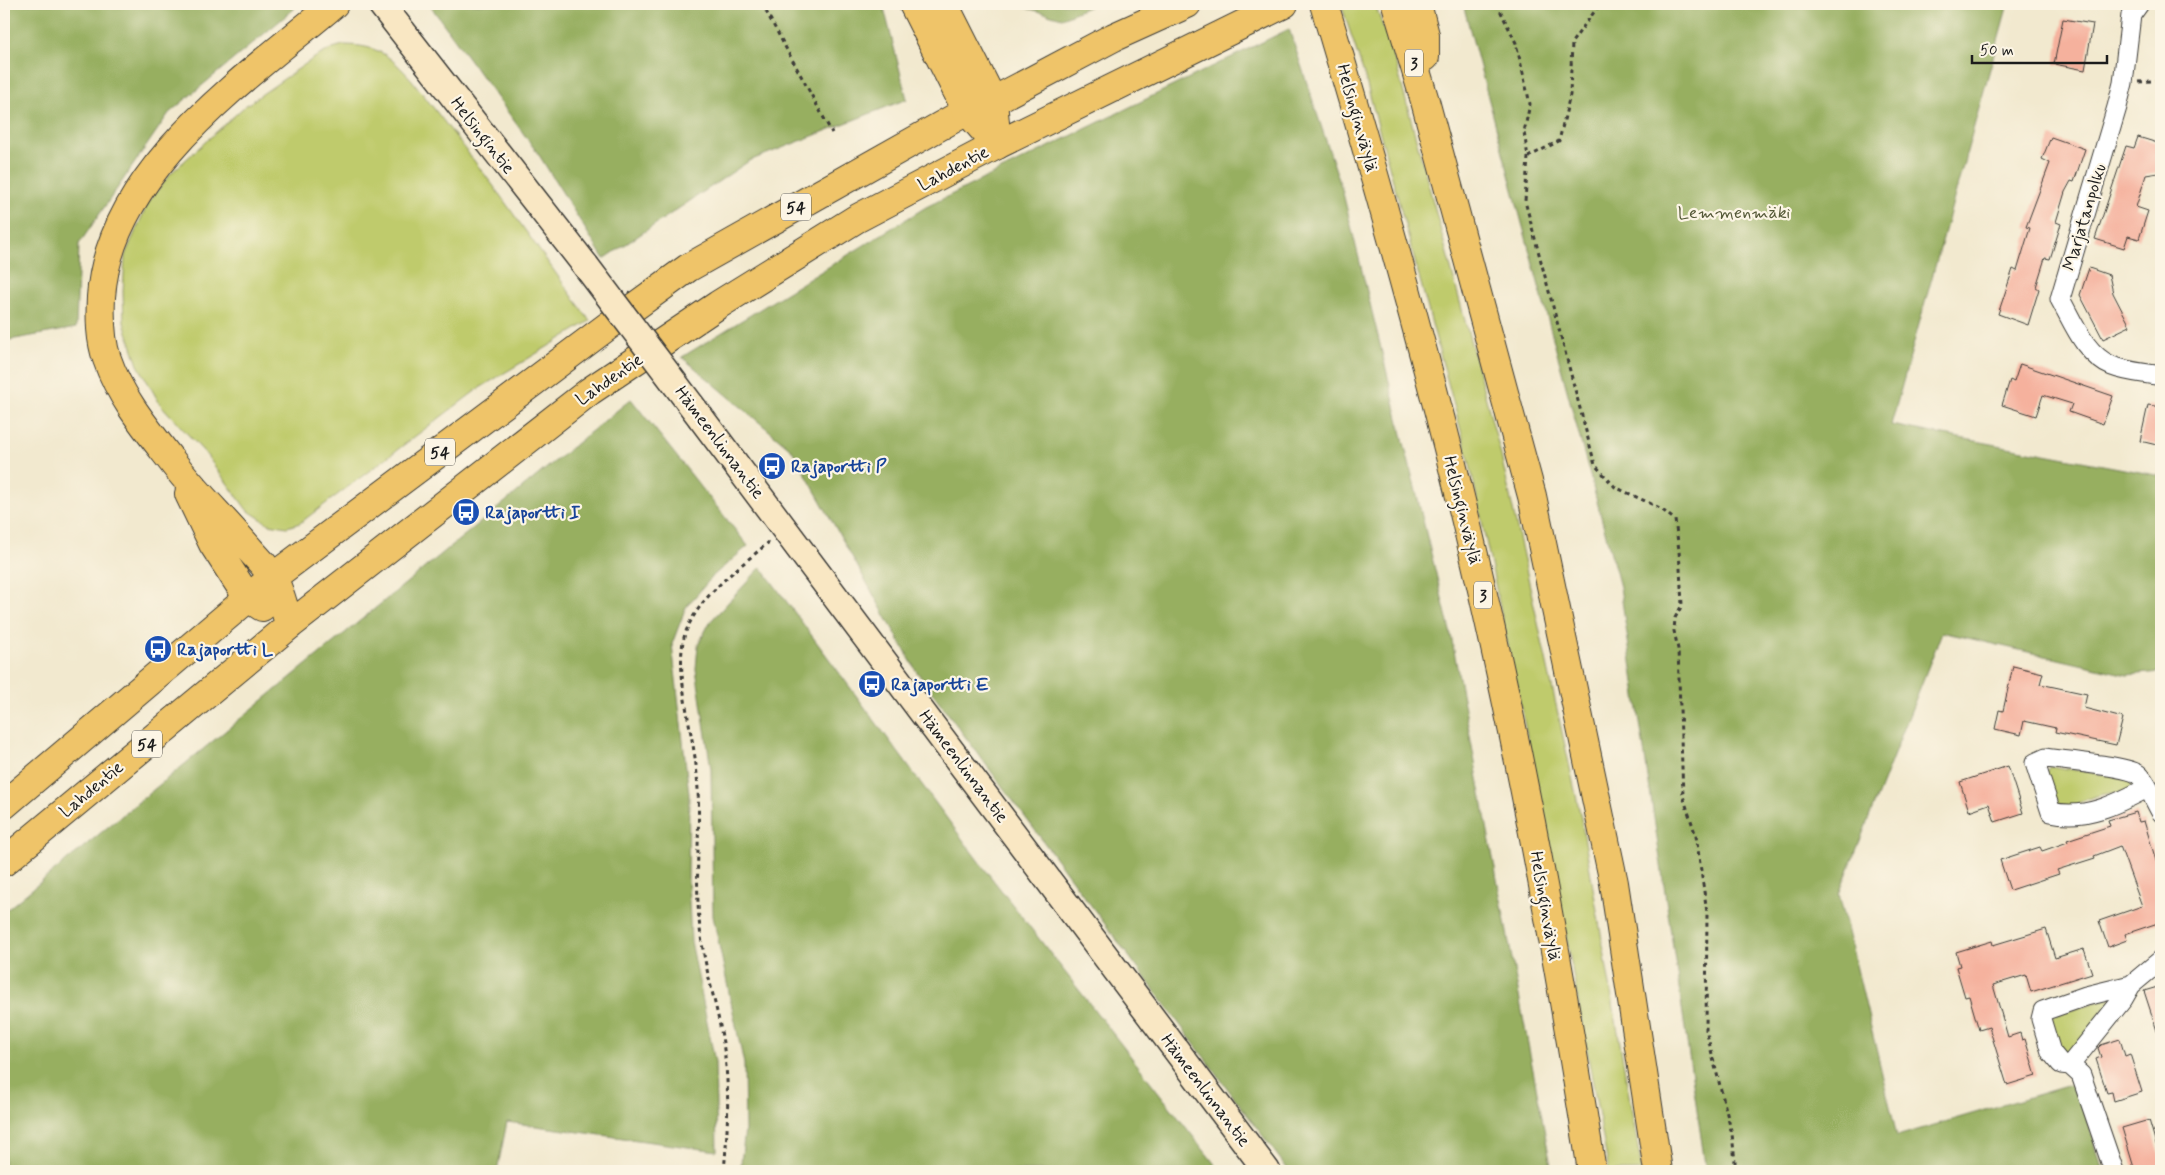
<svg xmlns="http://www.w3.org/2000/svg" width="2165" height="1175" font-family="Mynerve,sans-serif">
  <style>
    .green { fill: #bfcb6c; stroke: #6e7444 }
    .forest { fill: #97af60; stroke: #5a663e }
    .building { fill: #f5b19d }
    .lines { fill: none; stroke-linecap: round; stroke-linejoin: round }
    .street-casing { stroke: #3c3b37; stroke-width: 21 }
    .secondary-casing { stroke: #3c3b37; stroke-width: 29 }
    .primary-casing { stroke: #3c3b37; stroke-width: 30 }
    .highway-casing { stroke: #3c3b37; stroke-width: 30 }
    .path { stroke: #3c3b37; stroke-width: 3; stroke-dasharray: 4 4; stroke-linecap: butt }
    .street { stroke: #fff; stroke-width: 19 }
    .secondary { stroke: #f9e7c3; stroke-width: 26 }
    .primary { stroke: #efc469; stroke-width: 28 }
    .highway { stroke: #efc469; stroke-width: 28 }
    .secondary-bridge-casing { stroke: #3c3b37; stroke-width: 29; stroke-linecap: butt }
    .secondary-bridge { stroke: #f9e7c3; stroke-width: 26 }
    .labels { text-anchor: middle; stroke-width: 4.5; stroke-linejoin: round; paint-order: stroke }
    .shield { fill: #fcf5e5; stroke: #5f5d58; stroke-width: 1 }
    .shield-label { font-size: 16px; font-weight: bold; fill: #1c1c1c }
    .street-label { font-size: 18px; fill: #1c1c1c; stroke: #fcf5e5 }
    .park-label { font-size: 18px; fill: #555938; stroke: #fcf5e5 }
    .transit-label { font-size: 18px; font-weight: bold; fill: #164399; stroke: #fcf5e5; text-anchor: start }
  </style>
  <rect width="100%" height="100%" fill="#fcf5e5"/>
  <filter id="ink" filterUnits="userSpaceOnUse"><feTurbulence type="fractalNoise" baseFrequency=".02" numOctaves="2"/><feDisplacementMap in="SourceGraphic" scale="10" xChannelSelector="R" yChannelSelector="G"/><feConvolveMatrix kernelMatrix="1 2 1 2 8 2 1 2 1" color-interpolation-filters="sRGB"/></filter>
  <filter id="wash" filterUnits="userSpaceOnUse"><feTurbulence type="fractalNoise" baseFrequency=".0096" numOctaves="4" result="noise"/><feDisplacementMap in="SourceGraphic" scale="20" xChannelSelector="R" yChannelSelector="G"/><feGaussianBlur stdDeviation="1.12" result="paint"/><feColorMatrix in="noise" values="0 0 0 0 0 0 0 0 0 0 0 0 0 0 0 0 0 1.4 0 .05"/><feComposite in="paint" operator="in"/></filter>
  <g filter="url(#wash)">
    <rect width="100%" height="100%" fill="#f2e9cf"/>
    <!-- green -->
    <path class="green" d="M1341,4H1375L1396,64L1500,451L1581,818L1642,1171H1609L1546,826L1469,460L1364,74Z
      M343,45C378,45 389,55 412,80L492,184L590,321L478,389L300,523L287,527L269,524L247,510L205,453L160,404L138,365L124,323L123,292L125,255L148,203L170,174L245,106L314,58L333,48Z
      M2050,766L2131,779L2132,785L2128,792C2110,792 2084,796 2071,810L2053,802L2046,772Z
      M2115,996L2070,1053L2063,1057L2049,1027L2053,1016Z"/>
    <!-- forest -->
    <path class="forest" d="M4,4H295L294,9L169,113L79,244L76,328L4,341Z
      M429,4H883L907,99L749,161L604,259L539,155Z
      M1013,4H1095L1062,18Z
      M1463,4H2008L1891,425L2161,476V672L2127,675L1942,632L1839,894L1897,1136L2077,1083L2103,1171H1706L1620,587Z
      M1289,29L1342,189L1451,635L1552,1171H1289L917,672L792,450L682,357L926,207Z
      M631,399L748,546L714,575L686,607L672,644L689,794L688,881L691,941L715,1062L717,1151L507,1122L497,1171H4V912Z
      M761,567L980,863L1220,1171H740L745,1130L744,1064L713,916L711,769L696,669L698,645L710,622Z"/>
    <g id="blocks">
      <!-- building -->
      <path class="building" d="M2063,19L2093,24L2085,70L2054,64Z
        M2051,137L2085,149L2074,182L2071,181L2065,192L2056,222L2061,224L2050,259L2045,258L2036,287L2039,289L2028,325L1998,314L2013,269L2017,271L2030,228L2026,227L2050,163L2042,159Z
        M2138,137L2161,144V162L2158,173L2146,175L2136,207L2148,211L2139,239L2128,236L2124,248L2095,239L2126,146L2134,148Z
        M2089,268L2109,275L2113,293L2130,326L2103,339L2080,295Z
        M2020,364L2113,396L2103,424L2069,412L2072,404L2043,395L2036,416L2002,405L2010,380L2014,382Z
        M2148,405L2161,407V446L2140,441Z
        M2013,666L2043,673L2040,684L2087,694L2084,708L2123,718L2116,745L2055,732L2056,728L2024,721L2021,735L1995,729L1999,710L2003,711Z
        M2008,766L2023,813L1995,822L1989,804L1969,811L1960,782Z
        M2136,812L2139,822L2144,821L2161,877V922L2125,934L2127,940L2108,947L2099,921L2142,906L2120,846L2094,856L2095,858L2057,870L2059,874L2010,890L2000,860L2040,847L2042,851L2068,842L2067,840L2110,826L2108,820Z
        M2046,929L2055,958L2084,949L2092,973L2031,992L2026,975L1993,985L2008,1037L2020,1033L2022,1040L2025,1039L2036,1076L2007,1085L1989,1027L1979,1030L1969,996L1965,997L1956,967L1960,966L1956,952L1992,941L1993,945Z
        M2161,986V1033L2158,1034L2144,991Z
        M2120,1039L2125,1056L2130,1054L2142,1092L2114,1101L2112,1092L2107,1093L2096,1059L2101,1057L2098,1048L2101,1045Z
        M2149,1120L2161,1161V1171H2135L2122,1128Z"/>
    </g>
  </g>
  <g filter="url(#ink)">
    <use href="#blocks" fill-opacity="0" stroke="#3c3b37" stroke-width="1"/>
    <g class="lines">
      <!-- street casing -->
      <g class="street-casing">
        <path id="street" d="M2139,4L2131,15L2123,83L2117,107L2060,299C2073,322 2085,355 2112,366C2127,372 2145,373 2161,376
          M2147,788C2117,804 2085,820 2051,812L2035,763L2046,758C2064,761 2129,766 2139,775C2147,782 2155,802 2161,812
          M2131,985L2086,996L2043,1011L2041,1019L2051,1052L2061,1064L2070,1065L2123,999L2131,985L2161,960
          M2070,1065L2081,1075L2114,1171"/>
      </g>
      <!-- secondary casing -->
      <g class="secondary-casing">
        <path id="secondary" d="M381,4L586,266
          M701,418L1267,1171"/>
      </g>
      <!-- primary casing -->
      <g class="primary-casing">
        <path id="primary" d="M189,494L213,544L248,598L262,607
          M290,625C284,610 281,592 273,578C268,568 258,559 251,551C225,520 195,492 171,460C146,428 120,397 107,359C100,339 100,318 101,297C109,171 245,79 334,4
          M4,805L273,577L608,326L688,268L967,111L993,101L1114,37L1187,4
          M4,862L290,625L590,391L718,305L856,219L997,145L1284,4"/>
      </g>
      <!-- highway casing -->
      <g class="highway-casing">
        <path id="highway" d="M913,4L967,111L997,145
          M944,4L993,101L997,145
          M1324,4C1374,171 1422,339 1463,509C1516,727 1557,949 1592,1171
          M1396,4L1425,101L1532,496L1614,883L1658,1171
          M1417,4L1425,35V57"/>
      </g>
      <!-- path -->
      <path class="path" d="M762,4L832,133
        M1497,4L1516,43L1530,104L1524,132L1528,157L1559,141L1570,95L1572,42L1600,4
        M2139,82L2161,80
        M1528,157L1525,201L1595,465L1615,487L1660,508L1675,520L1679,550L1682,605L1675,618L1674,631L1678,649L1683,796L1696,836L1707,912L1706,1030L1732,1134L1736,1171
        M724,1171C728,1128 730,1086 723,1043C718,1009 707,977 702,943C692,884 703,824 696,765C692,730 674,667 685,634C699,595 739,568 769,542"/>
      <!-- street -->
      <use href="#street" class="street"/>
      <!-- secondary -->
      <use href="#secondary" class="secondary"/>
      <!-- primary -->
      <use href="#primary" class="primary"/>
      <!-- highway -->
      <use href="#highway" class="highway"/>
      <!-- secondary-bridge casing -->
      <g class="secondary-bridge-casing">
        <path id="secondary-bridge" d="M586,266L701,418"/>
      </g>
      <!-- secondary-bridge -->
      <use href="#secondary-bridge" class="secondary-bridge"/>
    </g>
  </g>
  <!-- icons -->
  <defs>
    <g id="bus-disc" transform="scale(1.4375)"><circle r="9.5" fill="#1a4fb4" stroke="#fcf5e5"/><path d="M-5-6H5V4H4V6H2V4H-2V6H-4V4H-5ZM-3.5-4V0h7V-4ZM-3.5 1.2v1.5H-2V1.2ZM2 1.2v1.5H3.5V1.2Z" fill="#fff"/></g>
  </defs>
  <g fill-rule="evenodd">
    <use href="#bus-disc" x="772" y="466"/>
    <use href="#bus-disc" x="466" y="512"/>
    <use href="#bus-disc" x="158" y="649"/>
    <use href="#bus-disc" x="872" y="684"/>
  </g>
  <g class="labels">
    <!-- shield labels -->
    <g class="shield">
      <rect x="1405" y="49.5" width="18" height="27" rx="4"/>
      <rect x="781" y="193.5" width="30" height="27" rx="4"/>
      <rect x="425" y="438.5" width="30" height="27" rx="4"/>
      <rect x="1474" y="581.5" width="18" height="27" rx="4"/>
      <rect x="132" y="730.5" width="30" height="27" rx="4"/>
    </g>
    <g class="shield-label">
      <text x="1414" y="69">3</text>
      <text x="796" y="213">54</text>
      <text x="440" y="458">54</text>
      <text x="1483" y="601">3</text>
      <text x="147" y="750">54</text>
    </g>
    <!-- street labels -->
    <g class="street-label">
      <text transform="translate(1358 118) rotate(74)" y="6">Helsinginväylä</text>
      <text transform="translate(483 135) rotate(52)" y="6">Helsingintie</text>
      <text transform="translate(953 168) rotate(-28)" y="6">Lahdentie</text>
      <text transform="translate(2084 217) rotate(-73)" y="6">Marjatanpolku</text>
      <text transform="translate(609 379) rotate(-35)" y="6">Lahdentie</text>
      <text transform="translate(720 442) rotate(53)" y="6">Hämeenlinnantie</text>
      <text transform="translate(1463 510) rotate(76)" y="6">Helsinginväylä</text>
      <text transform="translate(964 766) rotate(53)" y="6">Hämeenlinnantie</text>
      <text transform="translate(91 789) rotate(-40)" y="6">Lahdentie</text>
      <text transform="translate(1546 906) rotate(80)" y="6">Helsinginväylä</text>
      <text transform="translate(1206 1090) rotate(53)" y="6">Hämeenlinnantie</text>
    </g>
    <!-- park labels -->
    <g class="park-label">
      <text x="1734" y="218">Lemmenmäki</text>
    </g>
    <!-- transit labels -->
    <g class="transit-label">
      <text x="791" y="472">Rajaportti P</text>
      <text x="485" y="518">Rajaportti I</text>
      <text x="177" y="655">Rajaportti L</text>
      <text x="891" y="690">Rajaportti E</text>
    </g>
  </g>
  <!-- margin -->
  <rect width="2165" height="1175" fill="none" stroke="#fcf5e5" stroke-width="20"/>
  <!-- scale -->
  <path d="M1972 55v8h135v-8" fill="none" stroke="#1c1c1c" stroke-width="2.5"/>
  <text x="1980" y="55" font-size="15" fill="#1c1c1c" stroke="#fcf5e5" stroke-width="4" paint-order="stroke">50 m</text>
</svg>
